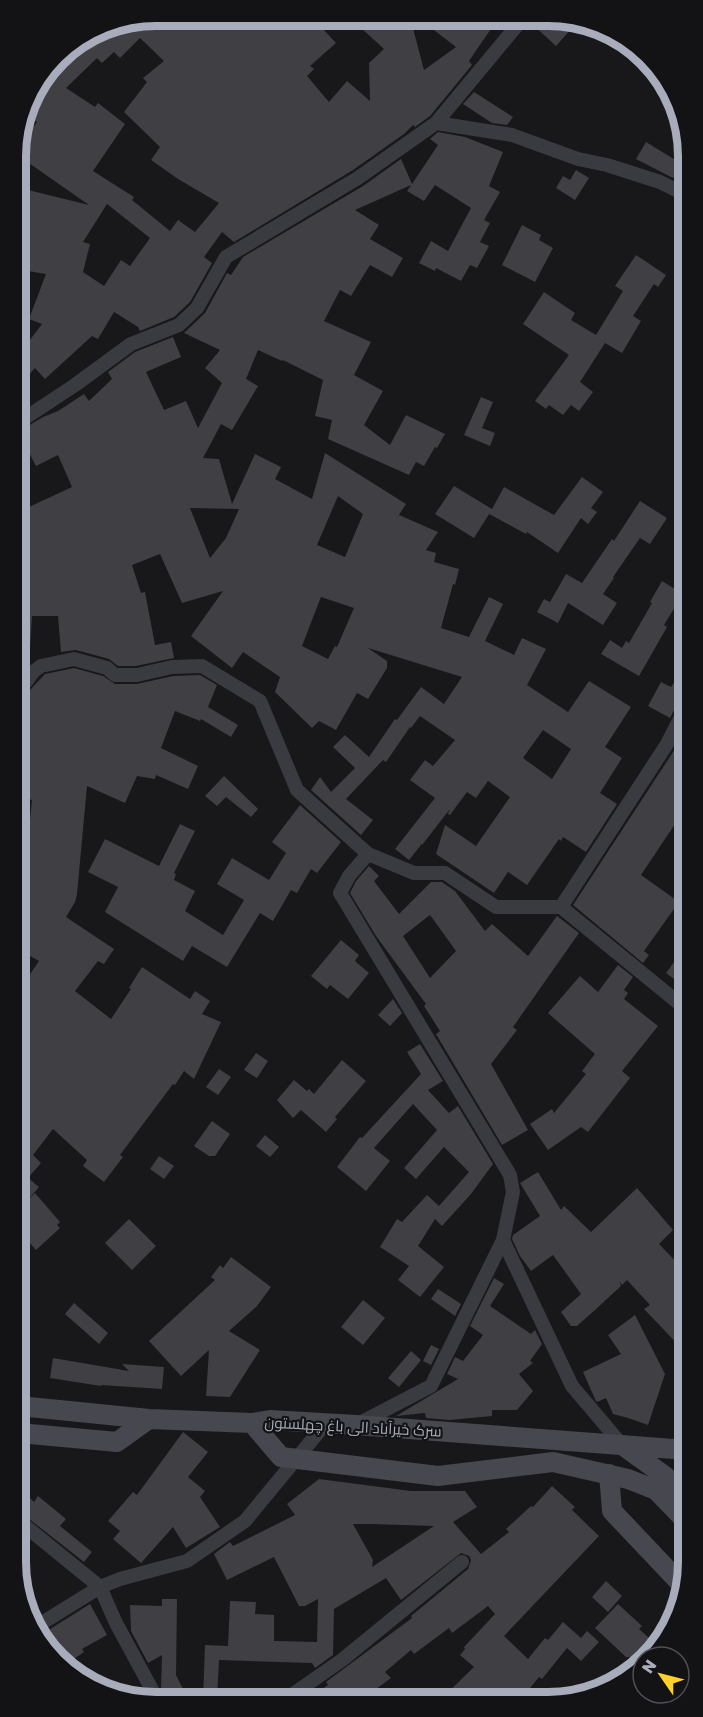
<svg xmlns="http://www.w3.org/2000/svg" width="703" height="1717" font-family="'Golos Text',Cairo,sans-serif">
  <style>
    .building { fill: #3f3f44; fill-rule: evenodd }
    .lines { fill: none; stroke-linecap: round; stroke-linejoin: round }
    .street { stroke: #3a3a41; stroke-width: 14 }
    .secondary { stroke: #46474f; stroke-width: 20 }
    .labels { text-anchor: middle; stroke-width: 4.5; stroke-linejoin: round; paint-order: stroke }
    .street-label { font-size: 15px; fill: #a9acba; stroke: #131215 }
    .rim { fill: none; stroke: #a9acba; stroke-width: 8 }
  </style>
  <rect width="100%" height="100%" fill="#18171a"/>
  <!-- building -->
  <path class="building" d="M177,15L311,16L336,43L310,66L314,69L307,76L329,102L347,81L370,101L369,63L384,49L348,16L410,17L424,70L456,47L417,17H499L469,61L472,65L430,116L415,127L413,125L404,134L353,170L234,242L222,232L204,257L212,263L190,302L174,317L140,331L138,327L114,312L98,339L92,336L45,379L35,368L26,378L16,369V358L42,324L29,319L46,274L22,270L25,252L16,251L15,192L23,194L24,189L89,205L23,159L29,152L21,146L37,122L24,114L30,93L63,50L102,26L154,16L165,27ZM140,38L164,61L143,78L147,82L124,112L160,147L151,160L178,179L219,203L195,232L178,220L170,231L132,200L134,197L93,171L125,124L98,103L95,107L66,88L97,58L102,63L114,52L120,58ZM107,204L150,238L130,266L121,260L104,286L83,272L90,244L83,242Z
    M533,17L574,18L579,20L556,46L531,23Z
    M474,92L513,117L507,125L492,123L463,104Z
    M438,132L465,137L503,152L489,186L500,192L484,220L490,223L480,242L489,246L477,268L470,265L461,281L436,268L435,271L419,263L431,241L448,251L471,208L435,185L424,201L407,191L411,185L355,210L379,225L370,239L403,258L392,277L370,265L351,296L340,290L324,321L371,342L354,375L383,391L364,425L390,445L406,415L445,434L437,448L435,447L424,466L416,462L409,475L328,439L332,420L315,416L323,380L283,360L282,361L258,350L246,379L258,386L232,430L221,424L203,458L219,459L232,504L255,454L281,467L275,479L312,499L325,453L406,504L399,515L438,532L426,550L436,553L434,562L459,569L455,585L453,584L441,628L469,637L489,597L503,604L485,641L514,655L522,638L546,649L527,685L568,712L589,681L631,707L605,747L622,758L600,793L617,804L586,852L563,837L561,841L559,839L527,885L508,872L494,893L436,854L445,825L476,846L510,797L488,781L476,798L467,792L450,815L448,814L450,809L422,845L420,843L421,845L409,860L395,849L435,798L410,780L425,760L433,766L455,740L420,716L411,728L410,727L386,762L383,760L346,799L373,820L361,835L311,790L320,777L331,792L355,768L333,747L345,735L369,757L395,719L397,720L421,687L444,704L462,677L368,648L387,661V668L368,699L357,693L336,730L319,721L312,728L275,692L280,677L243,652L232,668L191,636L223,591L182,603L160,554L132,565L141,593L145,592L155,645L171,642L174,658L136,666H118L109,659L76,650L61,652L58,616H32L29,664L23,671L17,669V595L29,596V562L26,563L22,539L17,541L16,513L72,487L58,455L36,466L18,432L43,417L58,411L84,394L89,401L112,379L108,372L135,352L173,337L181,357L146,372L164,410L186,401L198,428L222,383L205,368L220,350L184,333L205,313L227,273L231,275L243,257L363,186L401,159L412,184L438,145L430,139ZM338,496L363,514L345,557L317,545ZM190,508L239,509L226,538L210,558ZM321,597L354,608L337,647L335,646L328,659L302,646ZM543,730L571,749L552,779L523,758Z
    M646,142L682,164L673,178L636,159Z
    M576,170L589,178L575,200L556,188L563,176L570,180Z
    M522,225L541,235L539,240L553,248L535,282L502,265Z
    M636,255L666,275L658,287L654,284L633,316L641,321L622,353L605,343L580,382L593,392L579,411L571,405L563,415L549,405L546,409L535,401L569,355L523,324L544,292L575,313L571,320L596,335L623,291L615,286Z
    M481,397L493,402L482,428L495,433L490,446L464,435Z
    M582,477L603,492L591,508L597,512L588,524L581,518L558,553L527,532L526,534L489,514L491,511L474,538L435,514L454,486L492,509L504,487L554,515Z
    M640,501L667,518L650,544L640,538L613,577L614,578L603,594L617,603L603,625L568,603L558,623L537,612L544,599L550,602L566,574L582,583L612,539L614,541Z
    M662,581L683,594L664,625L667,627L639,676L601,654L610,640L622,648L626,641L629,643L652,603L650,602Z
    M685,667V700L677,704L670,718L648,706L661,682L671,687Z
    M74,668L103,676L115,684H137L173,676L200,675L217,685L208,707L238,725L231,737L201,719L200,721L175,711L161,748L198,766L188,789L156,775L155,779L137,776L125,803L87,786L77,894L75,902L66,917L114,949L104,964L98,961L75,991L111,1019L131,989L129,988L142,967L190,999L195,991L210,1001L202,1014L221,1022L194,1079L184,1071L175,1085L173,1084L120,1155L123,1157L104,1182L83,1166L87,1160L53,1129L33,1155L41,1163L28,1178L20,1171L39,1187L27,1201L18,1194V994L28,981L26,980L39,961L18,949L17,826L29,828L32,800L18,797L21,769H19L21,748L17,747V688L26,691L30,690L45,674Z
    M685,728V814L680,823L677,821L641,875L679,902L644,951L649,955L643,963L573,905L675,749Z
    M224,776L258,809L251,817L226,797L217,806L205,796Z
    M300,805L341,842L317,873L311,869L297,893L291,890L273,921L260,913L227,967L192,946L183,961L105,912L118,887L88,872L105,839L159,866L180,824L195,831L174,873L176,874L174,880L195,891L185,911L223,935L244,900L217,884L232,858L269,880L286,853L272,842Z
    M369,866L379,876L374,881L399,914L431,882H442L455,891L485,931L492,924L528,956L557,916L579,933L513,1027L517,1030L491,1064L528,1130L502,1145L436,1034L440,1031L424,1006L426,1004L376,936L350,893L356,881ZM430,915L456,951L430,978L403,936Z
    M341,940L359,955L355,961L369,973L348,999L330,985L327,989L311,976Z
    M686,946V988L666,973Z
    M618,965L633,977L624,990L628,993L624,999L658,1026L622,1071L630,1078L588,1132L581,1127L548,1150L530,1124L552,1109L554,1113L586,1074L582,1071L595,1054L548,1013L580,976L598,992Z
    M393,999L402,1013L390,1026L378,1015Z
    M420,1044L443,1081L428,1090L449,1113L458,1106L493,1164L471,1194L442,1226L435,1219L418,1246L444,1267L420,1297L398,1280L409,1266L380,1247L397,1219L402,1222L427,1195L439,1206L469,1172L444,1147L416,1179L404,1168L437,1130L413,1104L374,1148L390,1161L366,1191L337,1167L360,1137L362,1138L421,1074L407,1052Z
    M256,1053L268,1061L257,1078L244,1070Z
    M342,1060L366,1081L335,1117L337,1119L326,1132L301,1110L293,1118L277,1100L294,1080L307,1091L309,1089L314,1094Z
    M219,1069L231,1077L218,1095L206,1087Z
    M212,1121L230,1134L215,1156H209L194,1146Z
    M265,1135L279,1147L270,1157L256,1146Z
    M159,1156L174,1166L164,1179L150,1169Z
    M538,1172L561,1210L564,1206L591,1232L637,1188L673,1230L659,1244L687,1273V1354L644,1309L650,1305L627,1280L622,1285L619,1281L621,1286L595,1310L577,1326H571L561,1312L581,1294L553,1255L531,1271L520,1256L512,1239L513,1235L540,1216L520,1183Z
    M35,1193L60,1222L57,1225L60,1228L36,1250L19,1231V1209Z
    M129,1219L156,1246L132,1270L105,1243Z
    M231,1257L271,1287L257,1306L229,1331L260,1350L230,1397L206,1396L209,1350L181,1376L149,1341L215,1280L211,1277L220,1265L223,1268Z
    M494,1278L504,1284L490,1306L531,1334L535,1330L542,1344L530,1361L533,1363L519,1374L533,1391L517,1410H492V1416L450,1420L426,1418L425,1413L396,1416L458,1379L447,1374L455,1357L463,1361L483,1335L470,1326Z
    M438,1289L461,1304L455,1316L431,1299Z
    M363,1300L385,1318L363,1345L341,1327Z
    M74,1303L108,1333L99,1344L65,1314Z
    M635,1315L665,1374L648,1425L628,1418L613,1414L606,1398L597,1402L596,1401L583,1372L621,1354L608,1335Z
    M431,1345L439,1349L431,1365L423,1361Z
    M411,1351L421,1360L399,1387L388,1378Z
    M53,1358L129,1371L122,1364L164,1367L162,1389L101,1385V1386L50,1378Z
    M183,1432L208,1452L188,1477L205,1491L200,1497L220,1527L186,1548L173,1527L141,1563L113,1539L120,1531L108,1521L133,1492L137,1495Z
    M319,1479L411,1491H465L477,1507L453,1522L481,1554L509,1532L506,1529L531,1506L533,1507L552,1486L575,1507L572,1510L599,1536L504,1636L528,1659L545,1638L548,1640L563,1622L581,1638L587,1631L599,1642L581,1661L567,1648L542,1679L539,1677L522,1698H507L498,1690L490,1698H442L474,1667L460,1655L465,1649L464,1647L495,1614L488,1606L452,1633L449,1628L414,1654L411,1650L385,1672L391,1678L364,1698L307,1699L328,1685L326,1682L412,1618L411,1616L468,1569L471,1560L469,1556L461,1553L401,1600L386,1578L334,1609L333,1655L315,1668L312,1663L219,1660L217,1699H203L205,1645L228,1646L230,1601L256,1602L255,1614L274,1615V1641L317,1642L318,1599L305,1606H299L274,1557L227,1580L214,1554L230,1542L233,1546L295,1515L287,1504ZM353,1524H371L434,1526L372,1567L373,1560Z
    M19,1487L34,1502L38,1496L66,1519L60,1526L92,1552L84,1562L19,1511Z
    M606,1581L622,1596L608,1612L592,1597Z
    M162,1599H177L176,1675L188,1699H166L161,1688L162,1655L148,1663L131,1631L130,1605L162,1606Z
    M90,1604L107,1635L82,1649L84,1652L68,1663L47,1631Z
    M618,1604L642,1626L639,1629L659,1647L644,1657H626L595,1628Z"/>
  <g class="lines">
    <!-- street -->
    <path class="street" d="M436,123L524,17
      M16,424L75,385L131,344L179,325L197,308L226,257L358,178L436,123L512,135L578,159L607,165L660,182L684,194
      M17,678L26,682L33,672L41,666L74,659L107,668L115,675H137L172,667L202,666L260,701L297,790L368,854L414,873H445L496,907H561L686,1009
      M561,907L667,744L685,709
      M503,1240L572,1386L622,1445
      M356,1425L431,1386L503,1240L513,1192L510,1175L340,893L349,876L368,854
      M19,1521L100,1587L116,1623L157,1699
      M37,1626L100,1587L120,1579L187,1561L245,1521L326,1423
      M286,1699L342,1660L462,1562"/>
    <!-- secondary -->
    <path class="secondary" d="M19,1406L149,1419L252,1423L270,1420L356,1425L687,1450
      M252,1423L281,1457L438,1476L553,1462L628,1479L656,1490L688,1523
      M19,1433L117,1442L149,1419
      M622,1445L665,1476L687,1497
      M609,1474L612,1511L682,1585"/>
  </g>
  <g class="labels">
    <!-- street labels -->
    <g class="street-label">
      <text transform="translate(353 1427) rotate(3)" y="5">سرک خیرآباد الی باغ چهلستون</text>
    </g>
  </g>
  <!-- crop -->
  <path d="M0 0H703V1717H0ZM156 26H548A130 130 0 0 1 678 156V1562A130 130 0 0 1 548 1692H156A130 130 0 0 1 26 1562V156A130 130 0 0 1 156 26Z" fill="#131215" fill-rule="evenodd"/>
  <path class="rim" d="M156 26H548A130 130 0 0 1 678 156V1562A130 130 0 0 1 548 1692H156A130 130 0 0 1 26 1562V156A130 130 0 0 1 156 26Z"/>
  <!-- north arrow -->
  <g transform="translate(661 1675) rotate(305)"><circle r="28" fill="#131215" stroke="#4f5057" stroke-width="1.5"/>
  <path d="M0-4.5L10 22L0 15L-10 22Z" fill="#ffd12a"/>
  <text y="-9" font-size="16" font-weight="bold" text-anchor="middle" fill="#a9acba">N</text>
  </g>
</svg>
